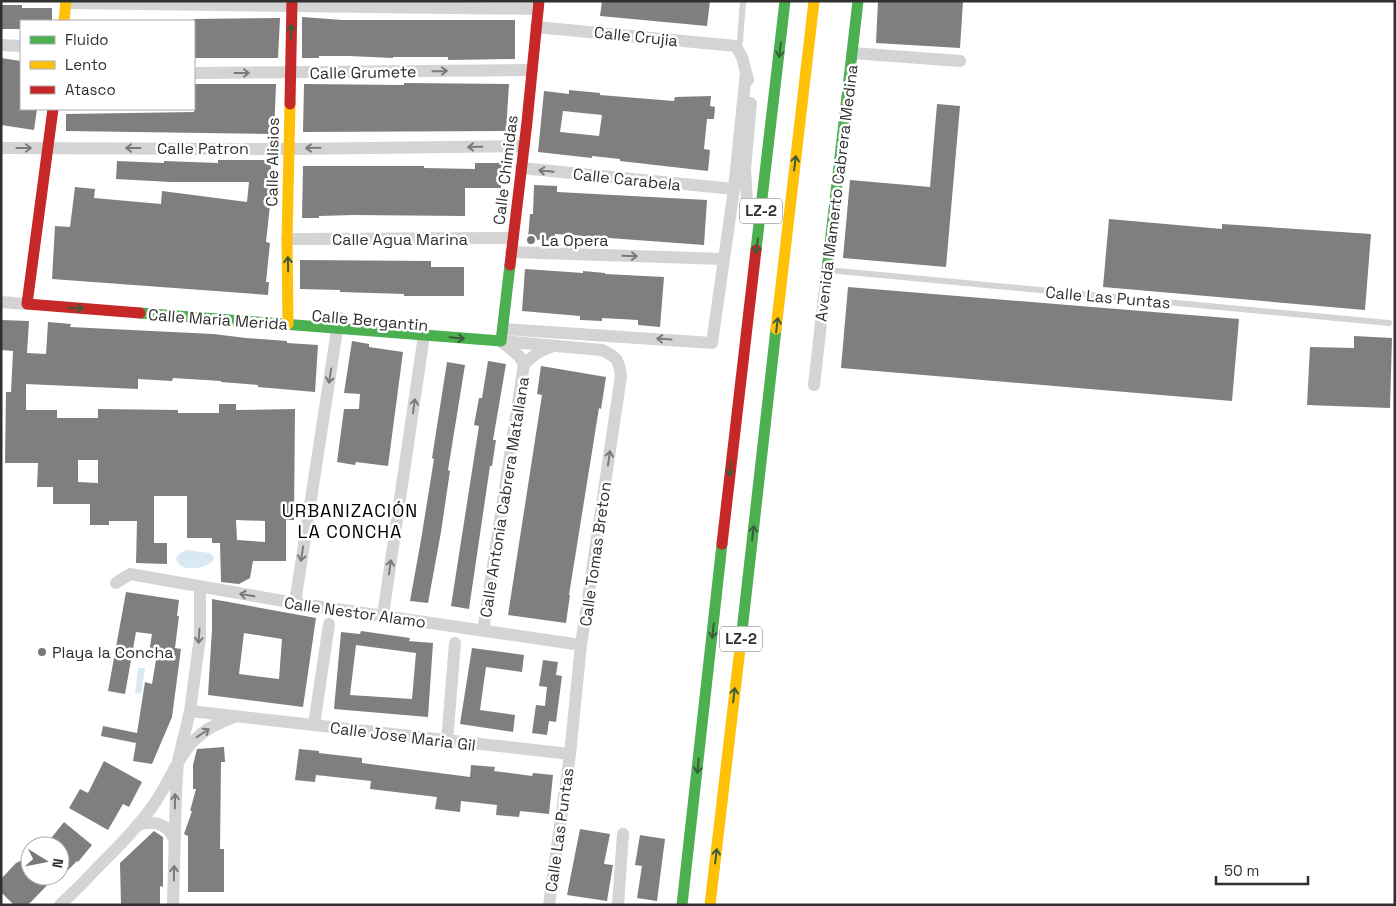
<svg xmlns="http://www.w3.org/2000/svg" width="1396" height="906" font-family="'Space Grotesk',sans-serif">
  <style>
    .water { fill: #d9e9f3 }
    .building { fill: #7f7f7f; fill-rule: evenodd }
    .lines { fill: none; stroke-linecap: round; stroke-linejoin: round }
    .lane { stroke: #d4d4d4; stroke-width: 6 }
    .street { stroke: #d4d4d4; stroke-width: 12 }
    .fast { stroke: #4caf50; stroke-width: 11 }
    .slow { stroke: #ffc107; stroke-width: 11 }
    .jam { stroke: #c62828; stroke-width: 11 }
    .oneway { stroke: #3a5c3b }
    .oneway2 { stroke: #7a7a7a }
    .poi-dot { fill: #787878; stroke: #fff; stroke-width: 2 }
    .labels { text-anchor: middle; stroke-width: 5; stroke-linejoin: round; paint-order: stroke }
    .shield { fill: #fff; stroke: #6e6e6e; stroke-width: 1 }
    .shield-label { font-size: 15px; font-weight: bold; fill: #303030 }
    .street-label { font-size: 16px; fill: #303030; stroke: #fff }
    .poi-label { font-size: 16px; fill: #303030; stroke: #fff; text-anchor: start }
    .neighbourhood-label { font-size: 18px; letter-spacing: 1px; fill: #000; stroke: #fff }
  </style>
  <rect width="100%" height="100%" fill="#fff"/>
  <!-- water -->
  <path class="water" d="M187,550L210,553L214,557L213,561C204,569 180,574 176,558L180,553Z
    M138,668H145L141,694L135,693Z"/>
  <!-- building -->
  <path class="building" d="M602,1H710L707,26L600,16Z
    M878,1L963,2L960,48L876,43Z
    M1,5H22V8H52V21H21V29H1Z
    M302,17L343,20H515V59L448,60V57H393V58L349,56H319V58H302Z
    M280,18L278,58H194V19Z
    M1,58L21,61V109H37L34,130L1,125Z
    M404,83L509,84L506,131L303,132L304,84L404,85Z
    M194,84H276L274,134L66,131V114L194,112Z
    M569,90L600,93V95L674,101L675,97L711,96L710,106L715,107L714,119H707L704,149L710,150L708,171L620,161V159L592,156V158L538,152L544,91L569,94ZM563,111L602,115L599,136L560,132Z
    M937,104L960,106L946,267L843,258L850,180L930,187Z
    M218,160H271V196L266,242L270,243L266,282H269L268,295L52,279L55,226L70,227L75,187L95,189L94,198L161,204L162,191L247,202L249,182H171L116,179L117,161L164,163V161L218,163Z
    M475,163H502L501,188H465V216L353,215L319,216V218H302L303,166H424V168L475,169Z
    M534,185L557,186V192L707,200L704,245L555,234V241L528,239L530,214H533Z
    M1109,219L1222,229V224L1371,234L1365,310L1103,287Z
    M300,260L431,261V267H464V296H404V294L340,292V290L300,289Z
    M525,269L583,273V271L605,273V274L664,277L660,327L638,325V320L602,318V321L580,320V316L522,311Z
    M848,287L1239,319L1232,401L841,368Z
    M1,320L29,321L27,353L46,354L48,322L71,324L70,327L213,334L246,338L287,341V343L318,345L315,392L258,387V385L221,382V381L173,378L172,381L138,379V389L26,384V410H57V418H98V409L178,410V413H219V404H236V410L295,409L294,520H286V561H253L250,578L239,584L221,582L220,543H212V538H187V496H154V543H167V564L136,563L137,521H109V525H90V504H53V487H37L38,463H5L6,392H11L13,351L1,350ZM78,460H98V483L78,482ZM236,520L265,521V542L237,540Z
    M1354,336L1392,338L1390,408L1307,405L1310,347L1354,348Z
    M352,341L369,344V347L403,352L388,466L356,462L355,465L337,462L344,409H359L360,394L344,393Z
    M488,361L506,364L493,440H496L492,466H490L469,609L451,606L479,426L474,425L479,398H482Z
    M447,362L465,365L448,470L450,471L441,532L428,603L410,601L421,540L434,459L432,458Z
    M541,366L606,377L601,409L599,408L569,595H570L566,623L508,615L542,395L537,394Z
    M126,592L179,600L177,616H179L175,648L181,649L172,717L152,764L133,761L136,743L101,736L103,726L137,733L145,682L152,684L157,654L149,653L152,634L136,632L125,694L108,691Z
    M212,599L316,618L303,707L208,695L212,629ZM244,633L282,639L279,679L239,674Z
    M361,631L410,638L409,641L433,643L428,717L334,709L341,632L360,634ZM356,645L416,653L412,699L350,695Z
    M472,648L524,655L522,672L486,667L480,710L515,715L513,732L460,724Z
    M543,660L558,662L556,675L562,676L556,722L549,721L547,735L532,733L536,705L545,706L547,687L539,686Z
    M224,747L225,762H221L220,849H224V892H188V836L184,834L192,811H190L196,789H193V765L197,749Z
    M299,749L319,751V753L362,758V763L470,777L471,765L495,767L494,771L532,776L533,773L553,775L549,814L520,811L519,817L496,815L497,805L461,801L460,812L435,809L437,797L370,789L371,781L316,775L315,782L295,780Z
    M104,761L142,782L129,807L123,804L108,830L69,808L80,789L88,793Z
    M64,822L92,845L78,862L77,861L60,878V846L52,841V837Z
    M580,829L610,834L604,864L613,865L607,901L567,895Z
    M154,831L163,837V887L160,886V905H121L120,863Z
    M640,835L665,839L657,901L637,898L642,866L635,865Z
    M30,856V876H56L28,905H14L1,892V879L16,863Z"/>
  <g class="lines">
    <!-- lane -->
    <path class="lane" d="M736,46L740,41L743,1
      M828,270L1389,323"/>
    <!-- street -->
    <path class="street" d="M66,3L538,9
      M536,27L736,46L742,57L748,80
      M1,45L21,46
      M852,53L960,61
      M194,73L532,70
      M1,148L289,149L524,146
      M521,168L734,189
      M747,202L745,169L751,103
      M287,239L513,238
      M511,252L724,259
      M1,302L27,304
      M503,329L712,343L734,189L746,72
      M501,341L602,350C617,357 619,360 621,376L581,645L570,754L549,905
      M502,342L519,356L524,364
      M524,364C533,356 540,350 551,347
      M814,385L827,270
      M116,583L130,574L295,603L581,645
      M295,603L339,317
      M383,615L424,335
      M483,631L524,364
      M190,711L570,754
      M314,725L329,624
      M447,741L455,643
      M137,825C154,820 168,823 175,841
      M60,905C73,893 86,880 98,867C117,848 136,829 152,807C181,766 179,736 234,717
      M173,905L176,793L178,761L190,711L200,637V588
      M618,905L623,834"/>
    <!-- fast -->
    <path class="fast" d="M756,250L785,1
      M827,270L858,1
      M140,313L501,341L510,265
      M741,640L776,329
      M682,905L722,544"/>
    <!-- slow -->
    <path class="slow" d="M64,21L66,1
      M288,324L287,239L290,104
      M776,329L814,1
      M710,905L741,640"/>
    <!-- jam -->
    <path class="jam" d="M290,104L292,1
      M53,109L27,304L140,313
      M510,265L527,122L539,1
      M722,544L756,250"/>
  </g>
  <!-- one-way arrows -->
  <defs><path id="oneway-shaft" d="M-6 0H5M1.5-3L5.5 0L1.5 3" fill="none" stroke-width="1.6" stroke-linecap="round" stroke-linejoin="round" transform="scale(1.25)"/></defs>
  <g class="oneway">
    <use href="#oneway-shaft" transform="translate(291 32) rotate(-89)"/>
    <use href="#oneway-shaft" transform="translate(780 50) rotate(97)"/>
    <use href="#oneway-shaft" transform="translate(795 163) rotate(-83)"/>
    <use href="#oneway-shaft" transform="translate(757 246) rotate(97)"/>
    <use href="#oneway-shaft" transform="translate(288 264) rotate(-91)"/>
    <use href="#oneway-shaft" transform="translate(76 308) rotate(4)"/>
    <use href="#oneway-shaft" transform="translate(777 325) rotate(-83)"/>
    <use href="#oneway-shaft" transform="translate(457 338) rotate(5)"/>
    <use href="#oneway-shaft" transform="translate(730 469) rotate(96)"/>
    <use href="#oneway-shaft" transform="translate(753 533) rotate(-83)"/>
    <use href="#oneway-shaft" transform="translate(713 631) rotate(96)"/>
    <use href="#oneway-shaft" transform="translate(734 695) rotate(-83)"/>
    <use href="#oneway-shaft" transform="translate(698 766) rotate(96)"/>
    <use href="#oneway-shaft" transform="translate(716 856) rotate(-83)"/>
  </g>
  <g class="oneway2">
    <use href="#oneway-shaft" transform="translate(440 71) rotate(-1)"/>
    <use href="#oneway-shaft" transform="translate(242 73)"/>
    <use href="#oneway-shaft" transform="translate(475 147) rotate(179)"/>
    <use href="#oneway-shaft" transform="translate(24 148)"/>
    <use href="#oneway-shaft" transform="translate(133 148) rotate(-180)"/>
    <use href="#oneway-shaft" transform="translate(313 148) rotate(179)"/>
    <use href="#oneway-shaft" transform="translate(546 171) rotate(-174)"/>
    <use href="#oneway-shaft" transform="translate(630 256) rotate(2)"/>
    <use href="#oneway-shaft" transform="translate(664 339) rotate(-176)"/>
    <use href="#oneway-shaft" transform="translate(330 376) rotate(99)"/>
    <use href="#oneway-shaft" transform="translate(414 406) rotate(-82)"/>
    <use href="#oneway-shaft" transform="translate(609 458) rotate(-82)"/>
    <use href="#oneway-shaft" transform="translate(302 554) rotate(99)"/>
    <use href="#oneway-shaft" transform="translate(390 567) rotate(-82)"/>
    <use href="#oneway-shaft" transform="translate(247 595) rotate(-171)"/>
    <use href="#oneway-shaft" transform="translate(199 636) rotate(94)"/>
    <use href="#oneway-shaft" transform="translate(203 733) rotate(-34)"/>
    <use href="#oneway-shaft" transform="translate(175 801) rotate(-89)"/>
    <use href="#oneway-shaft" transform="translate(174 873) rotate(-89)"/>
  </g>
  <!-- markers -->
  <g class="poi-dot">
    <circle cx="531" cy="240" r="5"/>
    <circle cx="42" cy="652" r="5"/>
  </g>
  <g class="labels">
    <!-- shield labels -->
    <g class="shield">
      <rect x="740" y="198.5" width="42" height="25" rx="4"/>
      <rect x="720" y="626.5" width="42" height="25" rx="4"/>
    </g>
    <g class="shield-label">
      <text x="761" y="216">LZ-2</text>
      <text x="741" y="644">LZ-2</text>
    </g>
    <!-- street labels -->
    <g class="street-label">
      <text transform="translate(636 36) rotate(6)" y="6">Calle Crujia</text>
      <text transform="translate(363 72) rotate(-1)" y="6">Calle Grumete</text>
      <text x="203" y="154">Calle Patron</text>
      <text transform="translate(272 162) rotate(-89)" y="6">Calle Alisios</text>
      <text transform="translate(505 170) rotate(-83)" y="6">Calle Chimidas</text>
      <text transform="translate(627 179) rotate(6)" y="6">Calle Carabela</text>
      <text transform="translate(836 193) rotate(-83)" y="6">Avenida Mamerto Cabrera Medina</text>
      <text x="400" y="245">Calle Agua Marina</text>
      <text transform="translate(1108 297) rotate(5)" y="6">Calle Las Puntas</text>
      <text transform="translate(218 319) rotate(4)" y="6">Calle Maria Merida</text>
      <text transform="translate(370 320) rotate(5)" y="6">Calle Bergantin</text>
      <text transform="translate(504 497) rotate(-81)" y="6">Calle Antonia Cabrera Matallana</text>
      <text transform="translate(595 554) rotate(-82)" y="6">Calle Tomas Breton</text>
      <text transform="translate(355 612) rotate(8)" y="6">Calle Nestor Alamo</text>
      <text transform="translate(403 736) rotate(7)" y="6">Calle Jose Maria Gil</text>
      <text transform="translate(559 830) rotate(-82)" y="6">Calle Las Puntas</text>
    </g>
    <!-- poi labels -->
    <g class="poi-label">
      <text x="541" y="246">La Opera</text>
      <text x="52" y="658">Playa la Concha</text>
    </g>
    <!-- neighbourhood labels -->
    <g class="neighbourhood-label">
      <text x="350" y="517">URBANIZACIÓN<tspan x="350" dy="21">LA CONCHA</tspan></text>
    </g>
  </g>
  <!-- border -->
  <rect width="1396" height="906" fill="none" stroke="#303030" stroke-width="5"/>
  <!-- legend -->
  <rect x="20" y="20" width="175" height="90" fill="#ffffff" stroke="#acacac"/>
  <rect x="30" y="36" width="25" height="8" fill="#4caf50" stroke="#acacac"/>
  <text x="65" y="45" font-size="15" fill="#303030">Fluido</text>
  <rect x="30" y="61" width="25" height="8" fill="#ffc107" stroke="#acacac"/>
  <text x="65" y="70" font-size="15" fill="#303030">Lento</text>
  <rect x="30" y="86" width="25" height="8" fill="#c62828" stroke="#acacac"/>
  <text x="65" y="95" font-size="15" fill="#303030">Atasco</text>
  <!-- north arrow -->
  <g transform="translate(45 861) rotate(100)"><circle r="24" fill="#ffffff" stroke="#acacac"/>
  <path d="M0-4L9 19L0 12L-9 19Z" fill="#787878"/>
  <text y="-8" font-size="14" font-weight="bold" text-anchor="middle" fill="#303030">N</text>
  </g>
  <!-- scale -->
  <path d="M1216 876v8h92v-8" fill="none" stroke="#303030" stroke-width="2.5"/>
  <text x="1224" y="876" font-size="15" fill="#303030" stroke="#ffffff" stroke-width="4" paint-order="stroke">50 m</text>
</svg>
